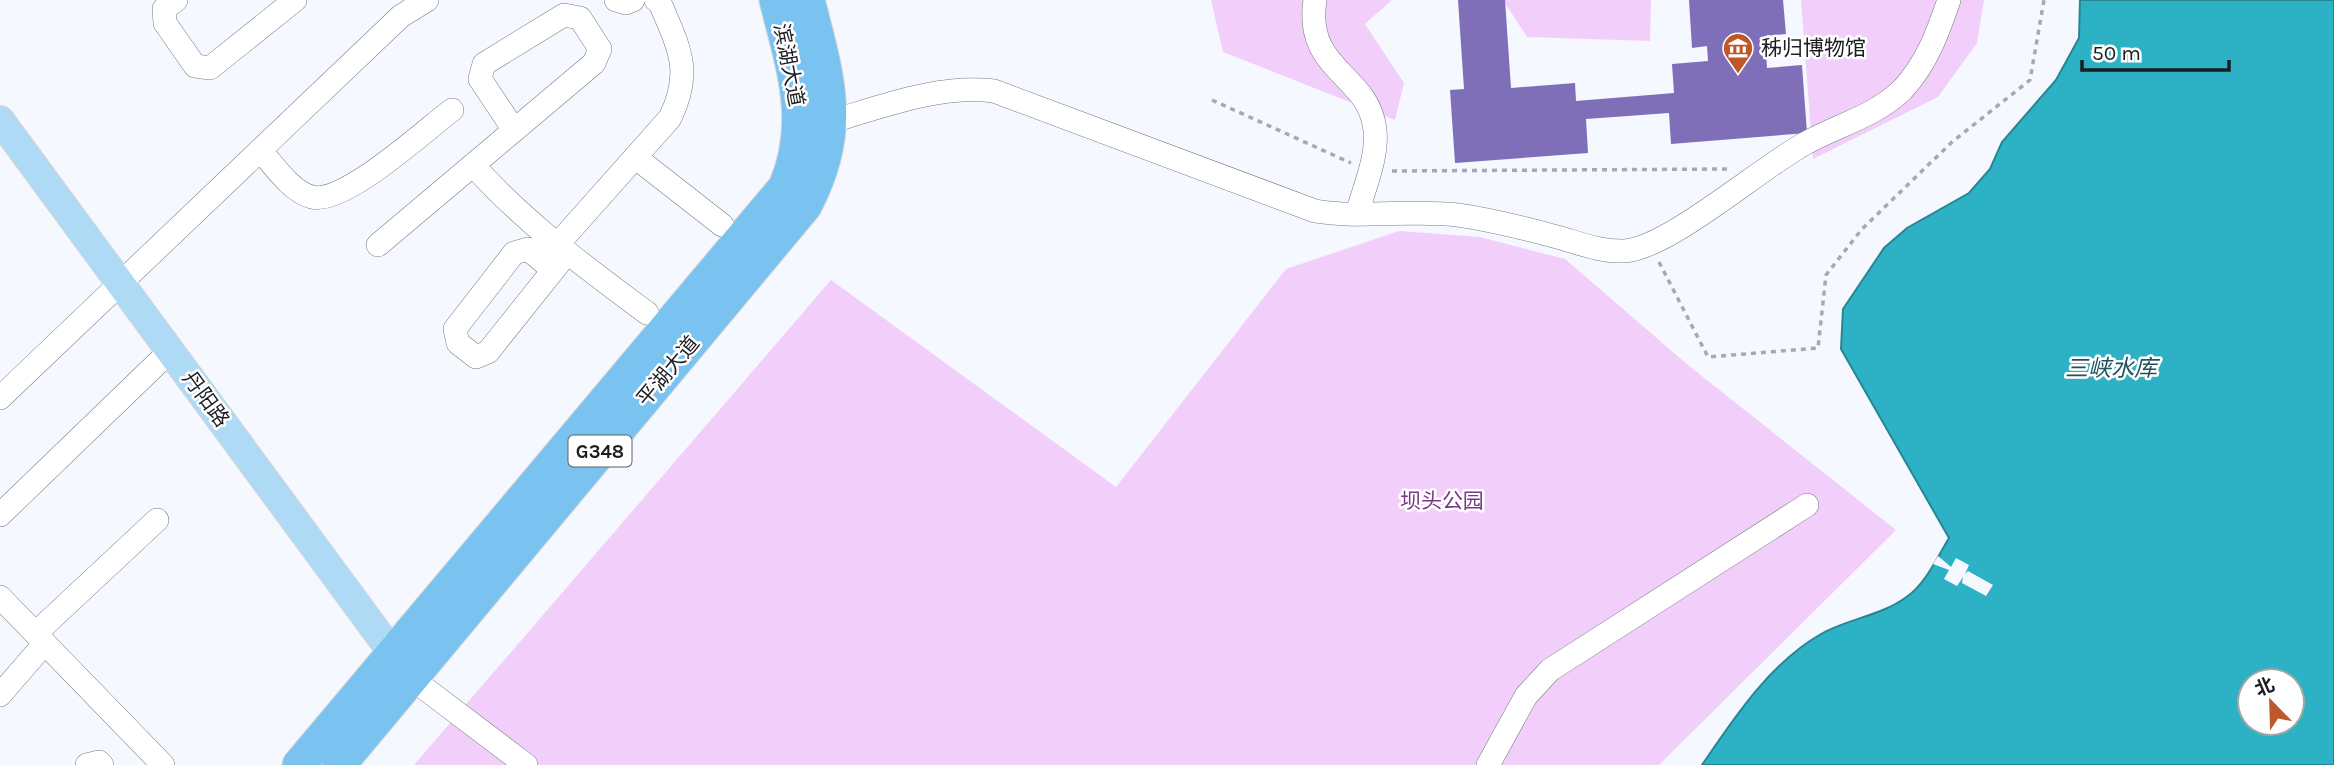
<svg xmlns="http://www.w3.org/2000/svg" width="2334" height="765" font-family="Karla,'Noto Sans SC',sans-serif">
  <style>
    .green { fill: #f2cffa }
    .water { fill: #2db1c4; stroke: #288593; stroke-width: 2; fill-rule: evenodd }
    .pier { fill: #f5f8fe }
    .building { fill: #7f6fb9 }
    .lines { fill: none; stroke-linecap: round; stroke-linejoin: round }
    .minor-casing { stroke: #757a82; stroke-width: 24 }
    .major-casing { stroke: #d6d6d7; stroke-width: 30 }
    .highway-casing { stroke: #d6d6d7; stroke-width: 35 }
    .path { stroke: #a7a9ae; stroke-width: 3.5; stroke-dasharray: 5 5; stroke-linecap: butt }
    .minor { stroke: #fff; stroke-width: 23 }
    .major { stroke: #afdaf5; stroke-width: 28 }
    .highway { stroke: #7ac2ef; stroke-width: 33 }
    .labels { text-anchor: middle; stroke-width: 5; stroke-linejoin: round; paint-order: stroke }
    .shield { fill: #fff; stroke: #606164; stroke-width: 2 }
    .shield-label { font-size: 19px; font-weight: bold; fill: #1c1d21 }
    .poi-label { font-size: 21px; fill: #1c1d21; stroke: #fff; text-anchor: start }
    .street-label { font-size: 21px; fill: #1c1d21; stroke: #fff }
    .park-label { font-size: 21px; fill: #783787; stroke: #fff }
    .water-label { font-size: 23px; font-style: italic; fill: #20545d; stroke: #fff }
  </style>
  <rect width="100%" height="100%" fill="#f5f8fe"/>
  <!-- green -->
  <path class="green" d="M1211,0H1392L1365,24L1404,83L1395,120L1223,52Z
    M1503,0H1651L1650,41L1527,37Z
    M1801,0H1984L1977,43L1938,97L1813,159Z
    M1399,231L1480,237L1565,259L1688,365L1896,530L1659,765H414L831,280L1116,487L1286,269Z"/>
  <!-- water -->
  <path class="water" d="M2080,0H2334V765H1702C1734,718 1770,663 1821,634C1847,619 1880,616 1905,598C1925,585 1937,558 1949,538L1841,349L1843,309L1884,248L1907,228L1969,193L1990,169L2002,142L2056,80L2079,38ZM2250,681H2292V723H2250Z"/>
  <!-- pier -->
  <path class="pier" d="M1938,556L1951,567L1956,558L1969,565L1965,574L1968,571L1993,585L1986,596L1962,583L1963,577L1957,586L1944,579L1949,570L1933,564Z"/>
  <!-- building -->
  <path class="building" d="M1458,0H1505L1511,88L1575,83L1576,101L1674,93L1672,64L1708,61L1707,46L1692,48L1689,0H1783L1786,34L1765,36L1767,68L1802,65L1807,133L1671,144L1669,113L1586,119L1588,153L1455,163L1450,90L1464,89Z"/>
  <g class="lines">
    <!-- minor casing -->
    <g class="minor-casing">
      <path id="minor" d="M176,0L164,9L165,23L195,66L210,68L295,0
        M616,0L626,3L633,0
        M1315,0C1304,72 1369,73 1375,130C1378,157 1364,188 1357,214
        M816,126C873,110 935,84 994,91L1315,211C1362,219 1411,209 1458,215C1492,220 1524,228 1557,237C1579,243 1601,252 1624,251C1668,249 1761,167 1806,143C1838,125 1876,116 1903,89C1927,63 1938,32 1949,0
        M260,150C274,165 291,192 312,197C344,205 424,131 452,110
        M635,157L722,225
        M473,165C525,223 585,267 647,313
        M378,245L594,63L600,49L580,18L564,15L484,64L480,79L514,130
        M557,245L670,118C693,71 679,48 660,3L656,0
        M553,270L528,249L514,253L455,329L458,343L476,357L488,352L567,253
        M0,398L401,16L427,0
        M0,515L170,351
        M0,597L163,765
        M36,633L157,520
        M411,678L526,765
        M0,695L45,643
        M87,765L99,762L102,765
        M1488,765L1526,696L1550,670L1807,505"/>
    </g>
    <!-- major casing -->
    <g class="major-casing">
      <path id="major" d="M0,120L405,670"/>
    </g>
    <!-- highway casing -->
    <g class="highway-casing">
      <path id="highway" d="M299,765L785,187C813,121 792,66 776,0
        M339,765L805,206C846,129 828,79 808,0"/>
    </g>
    <!-- path -->
    <path class="path" d="M1212,100L1351,163
      M1392,171L1727,169
      M1659,262L1708,357L1818,348L1826,275L1862,229L1952,142L2030,80L2044,0"/>
    <!-- minor -->
    <use href="#minor" class="minor"/>
    <!-- major -->
    <use href="#major" class="major"/>
    <!-- highway -->
    <use href="#highway" class="highway"/>
  </g>
  <!-- icons -->
  <defs>
    <g id="museum-pin" transform="scale(1.575)"><path d="M0 17L-7.5 6A9.5 9.5 0 1 1 7.5 6Z" fill="#be582b" stroke="#fff"/><path d="M0-6L6-3V-2H-6V-3ZM-5-1h2V3h-2ZM-1-1h2V3h-2ZM3-1h2V3H3ZM-6 4H6V6H-6Z" fill="#fff"/></g>
  </defs>
  <g fill-rule="evenodd">
    <use href="#museum-pin" x="1738" y="48"/>
  </g>
  <g class="labels">
    <!-- shield labels -->
    <rect class="shield" x="568.5" y="435.5" width="63" height="31" rx="5"/>
    <g class="shield-label">
      <text x="600" y="458">G348</text>
    </g>
    <!-- poi labels -->
    <g class="poi-label">
      <text x="1761" y="55">秭归博物馆</text>
    </g>
    <!-- street labels -->
    <g class="street-label">
      <text transform="translate(789 65) rotate(79)" y="7">滨湖大道</text>
      <text transform="translate(668 371) rotate(-50)" y="7">平湖大道</text>
      <text transform="translate(206 399) rotate(54)" y="7">丹阳路</text>
    </g>
    <!-- park labels -->
    <g class="park-label">
      <text x="1442" y="508">坝头公园</text>
    </g>
    <!-- water labels -->
    <g class="water-label">
      <text x="2111" y="376">三峡水库</text>
    </g>
  </g>
  <!-- north arrow -->
  <g transform="translate(2271 702) rotate(337)"><circle r="33" fill="#ffffff" stroke="#a4a5a6" stroke-width="2"/>
  <path d="M0-5L12 26L0 18L-12 26Z" fill="#be582b"/>
  <text y="-10" font-size="19" font-weight="bold" text-anchor="middle" fill="#1c1d21">北</text>
  </g>
  <!-- scale -->
  <path d="M2082 60v10h147v-10" fill="none" stroke="#1c1d21" stroke-width="3.5"/>
  <text x="2092" y="60" font-size="21" fill="#1c1d21" stroke="#ffffff" stroke-width="5" paint-order="stroke">50 m</text>
</svg>
